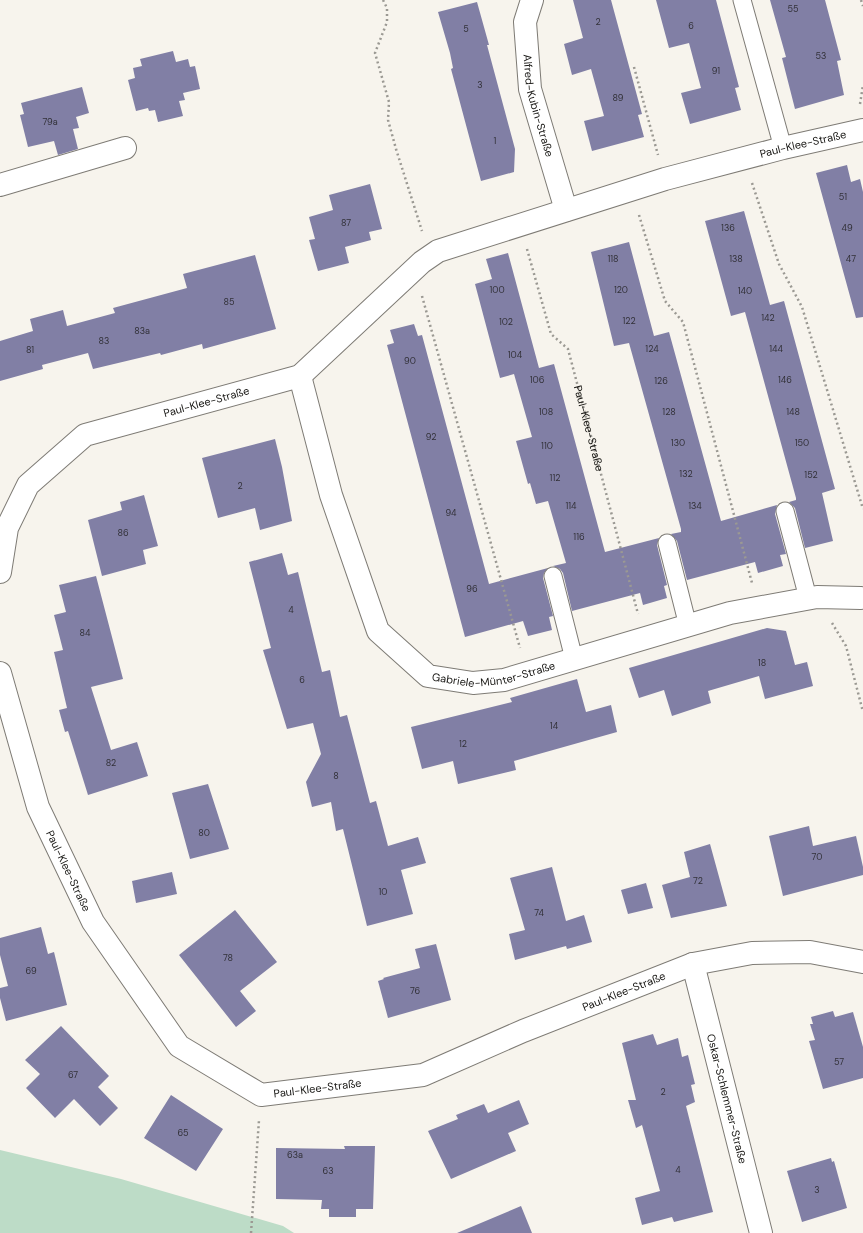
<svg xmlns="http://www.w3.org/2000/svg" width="863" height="1233" font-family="'DM Sans',sans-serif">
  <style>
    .green { fill: #bddcc7 }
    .building { fill: #817fa5 }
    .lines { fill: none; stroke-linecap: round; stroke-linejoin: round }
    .lane-casing { stroke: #7e7b75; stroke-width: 19 }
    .street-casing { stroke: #7e7b75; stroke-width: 24 }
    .path { stroke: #9b9993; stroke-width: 2.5; stroke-dasharray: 2 3; stroke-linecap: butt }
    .lane { stroke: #fff; stroke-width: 17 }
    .street { stroke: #fff; stroke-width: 22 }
    .labels { text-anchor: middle; stroke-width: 3; stroke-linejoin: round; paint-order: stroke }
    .number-label { font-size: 9px; fill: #323138 }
    .street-label { font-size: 11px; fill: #181714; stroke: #fff }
  </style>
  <rect width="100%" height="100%" fill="#f7f4ed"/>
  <!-- green -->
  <path class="green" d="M0,1150L121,1179L283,1226L294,1233H0Z"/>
  <!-- building -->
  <path class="building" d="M573,0H611L642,114L638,115L644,137L592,151L584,121L604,116L591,69L572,75L564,44L583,38Z
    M656,0H716L739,87L735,88L741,110L690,124L681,93L701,88L689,43L669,48Z
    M770,0H825L841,60L837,61L844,95L795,109L782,58L786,57Z
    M477,2L489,45H487L515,149L514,172L481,181L451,69L453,68L450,53L438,12Z
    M173,51L176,62L188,59L190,67L195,66L200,89L183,93L185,100L179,101L183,116L158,122L155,110L149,111L148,108L136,111L128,80L135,78L133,68L142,66L140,59Z
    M82,87L89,113L76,117L79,128L73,129L78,149L58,155L54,141L28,147L20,115L24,114L21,103Z
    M847,165L851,182L860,179L863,192V317L856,318L816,173Z
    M370,184L382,229L369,232L371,240L345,247L349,263L318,271L309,240L315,239L309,217L333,210L329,195Z
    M744,211L770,305L784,301L835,489L822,493L833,541L805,548L795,508L789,502L796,500V498L745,312L731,316L705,221Z
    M629,242L654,336L669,332L721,521L777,505L775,514L786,554L780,555L783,566L758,573L755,562L687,580L677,541L671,534L681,532V529L629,343L614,346L591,252Z
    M508,253L539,368L554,364L605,552L659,538L657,545L667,585L664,586L667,598L643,605L640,593L572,611L563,573L560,569L553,566L566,563L548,501L536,504L530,483L528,484L516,441L532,437L514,374L500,378L475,284L492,279L486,259Z
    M255,255L276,329L203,349L202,344L161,355L160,353L93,369L88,353L42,365L43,369L0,381V341L33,331L30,319L63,310L67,326L115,313L113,308L187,288L183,274Z
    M414,324L418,336L422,335L489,584L548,568L544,573L543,578L553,616L549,617L552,630L528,636L523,621L465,637L387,345L394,343L390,330Z
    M275,439L282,467L292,521L260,530L255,508L218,518L202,458Z
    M144,495L158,546L143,550L146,564L102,576L88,520L122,510L120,502Z
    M282,553L288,575L298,572L322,672L330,670L340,717L347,715L370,803L376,801L388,846L418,837L426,863L401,870L413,914L367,926L343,829L336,831L331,802L312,807L306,782L321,754L313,723L287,729L263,650L271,648L249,562Z
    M96,576L123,679L91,687L111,750L137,742L148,776L88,795L68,731L65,732L59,710L67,708L54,652L63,650L54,615L66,612L59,585Z
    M767,628L786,631L795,665L807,662L813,686L765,699L759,676L708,691L711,703L672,716L664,690L639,698L629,668Z
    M577,679L586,712L611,705L617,732L514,761L516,770L458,784L453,761L422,769L411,727L512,702L510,698Z
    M208,784L229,849L190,859L172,793Z
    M809,826L813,846L856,836L863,867V875L783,896L769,836Z
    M710,844L727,906L671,918L662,885L690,877L684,852Z
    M552,867L566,921L584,915L592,942L567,949L566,946L515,960L509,934L525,930L510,878Z
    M172,872L177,894L136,903L132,881Z
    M646,883L653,908L628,914L621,890Z
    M235,910L277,962L240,991L256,1011L236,1027L179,955Z
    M41,927L48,954L54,952L67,1005L6,1021L0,998V988L8,986L0,955V938Z
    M436,944L451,1000L388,1018L378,981L384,979L383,978L420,968L415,949Z
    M833,1011L835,1017L853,1012L863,1047V1078L823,1089L809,1041L815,1040L810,1024H813L811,1017Z
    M61,1026L109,1076L98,1087L118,1108L100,1126L74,1099L55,1118L26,1088L40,1074L25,1060Z
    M653,1034L657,1045L678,1038L682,1057L688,1055L695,1084L691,1085L695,1102L686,1106L713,1212L674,1222L672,1217L642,1225L635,1198L660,1191L642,1125L636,1128L628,1100H636L622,1043Z
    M171,1095L223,1129L196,1171L144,1138Z
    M519,1100L529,1124L508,1133L516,1151L451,1179L428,1131L458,1119L456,1115L484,1104L488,1113Z
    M344,1146H375L373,1209H356V1217H329V1209H321L322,1200L276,1199V1148L345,1149Z
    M831,1158L832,1162L834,1161L847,1208L802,1222L787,1171Z
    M521,1206L532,1233H457Z"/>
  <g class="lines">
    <!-- lane casing -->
    <g class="lane-casing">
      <path id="lane" d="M742,0L783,148
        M785,511L808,598
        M667,543L688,626
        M553,576L574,659"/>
    </g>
    <!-- street casing -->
    <g class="street-casing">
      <g id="street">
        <path id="s2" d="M532,0L525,22L530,89L566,210"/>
        <path d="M0,185L125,148"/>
        <path id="s3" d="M300,376L331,495L378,631L428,676L473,683L504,680L730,613L817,597L861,598"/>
        <path id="s4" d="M0,572L7,528L28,485L85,435L300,376L422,262L438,251L665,179L783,148L863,130"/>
        <path id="s5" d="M0,673L38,807L93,922L179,1046L261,1095L423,1075L523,1031L693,964L752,953L810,952L863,962"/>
        <path id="s6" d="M693,964L761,1233"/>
      </g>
    </g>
    <!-- path -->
    <g class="path">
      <path d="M383,0L387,8V22L375,53L389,102L388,120L396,149L422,231"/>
      <path d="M861,0L863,6"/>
      <path d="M634,67L658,155"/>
      <path d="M860,104L863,85"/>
      <path d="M752,183L779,264L802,307L863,509"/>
      <path d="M639,215L665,301L683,322L752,583"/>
      <path id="s1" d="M527,249L551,334L568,349L638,614"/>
      <path d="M422,296L520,648"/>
      <path d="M832,623L846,646L863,712"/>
      <path d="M251,1233L259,1120"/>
    </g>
    <!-- lane -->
    <use href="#lane" class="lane"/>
    <!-- street -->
    <use href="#street" class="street"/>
  </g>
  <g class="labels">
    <!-- number labels -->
    <g class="number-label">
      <text x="793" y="12">55</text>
      <text x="598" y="25">2</text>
      <text x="691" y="29">6</text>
      <text x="466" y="32">5</text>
      <text x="821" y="59">53</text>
      <text x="716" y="74">91</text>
      <text x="480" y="88">3</text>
      <text x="618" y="101">89</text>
      <text x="50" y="125">79a</text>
      <text x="495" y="144">1</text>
      <text x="843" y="200">51</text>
      <text x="346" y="226">87</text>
      <text x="728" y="231">136</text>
      <text x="847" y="231">49</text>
      <text x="613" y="262">118</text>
      <text x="736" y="262">138</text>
      <text x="851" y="262">47</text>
      <text x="497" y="293">100</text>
      <text x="621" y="293">120</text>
      <text x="745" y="294">140</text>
      <text x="229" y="305">85</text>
      <text x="768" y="321">142</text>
      <text x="629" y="324">122</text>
      <text x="506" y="325">102</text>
      <text x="142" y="334">83a</text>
      <text x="104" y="344">83</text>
      <text x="652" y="352">124</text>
      <text x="776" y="352">144</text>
      <text x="30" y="353">81</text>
      <text x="515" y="358">104</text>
      <text x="410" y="364">90</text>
      <text x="537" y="383">106</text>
      <text x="785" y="383">146</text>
      <text x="661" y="384">126</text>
      <text x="546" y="415">108</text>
      <text x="669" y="415">128</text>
      <text x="793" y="415">148</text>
      <text x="431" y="440">92</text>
      <text x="678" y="446">130</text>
      <text x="802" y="446">150</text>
      <text x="547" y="449">110</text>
      <text x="686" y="477">132</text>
      <text x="811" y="478">152</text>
      <text x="555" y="481">112</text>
      <text x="240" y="489">2</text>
      <text x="571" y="509">114</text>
      <text x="695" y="509">134</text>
      <text x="451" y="516">94</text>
      <text x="123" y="536">86</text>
      <text x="579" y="540">116</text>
      <text x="472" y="592">96</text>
      <text x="291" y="613">4</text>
      <text x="85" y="636">84</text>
      <text x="762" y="666">18</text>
      <text x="302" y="683">6</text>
      <text x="554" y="729">14</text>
      <text x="463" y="747">12</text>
      <text x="111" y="766">82</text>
      <text x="336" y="779">8</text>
      <text x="204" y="836">80</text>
      <text x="817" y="860">70</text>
      <text x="698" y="884">72</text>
      <text x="383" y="895">10</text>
      <text x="539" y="916">74</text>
      <text x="228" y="961">78</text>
      <text x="31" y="974">69</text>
      <text x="415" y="994">76</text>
      <text x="839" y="1065">57</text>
      <text x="73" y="1078">67</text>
      <text x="663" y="1095">2</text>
      <text x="183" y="1136">65</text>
      <text x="295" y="1158">63a</text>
      <text x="678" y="1173">4</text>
      <text x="328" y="1174">63</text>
      <text x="817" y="1193">3</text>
    </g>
    <!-- street labels -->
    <g class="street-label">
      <text dy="4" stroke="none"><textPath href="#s2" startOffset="108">Alfred-Kubin-Straße</textPath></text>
      <text dy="4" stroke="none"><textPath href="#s4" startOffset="958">Paul-Klee-Straße</textPath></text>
      <text dy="4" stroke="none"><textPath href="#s4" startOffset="294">Paul-Klee-Straße</textPath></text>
      <text dy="4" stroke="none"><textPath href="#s1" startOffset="193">Paul-Klee-Straße</textPath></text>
      <text dy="4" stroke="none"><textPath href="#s3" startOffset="401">Gabriele-Münter-Straße</textPath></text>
      <text dy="4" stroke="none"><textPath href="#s5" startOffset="210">Paul-Klee-Straße</textPath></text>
      <text dy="4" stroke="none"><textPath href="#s5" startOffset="894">Paul-Klee-Straße</textPath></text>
      <text dy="4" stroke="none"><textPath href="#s5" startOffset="570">Paul-Klee-Straße</textPath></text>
      <text dy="4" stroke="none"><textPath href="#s6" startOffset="139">Oskar-Schlemmer-Straße</textPath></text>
    </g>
  </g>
</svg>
